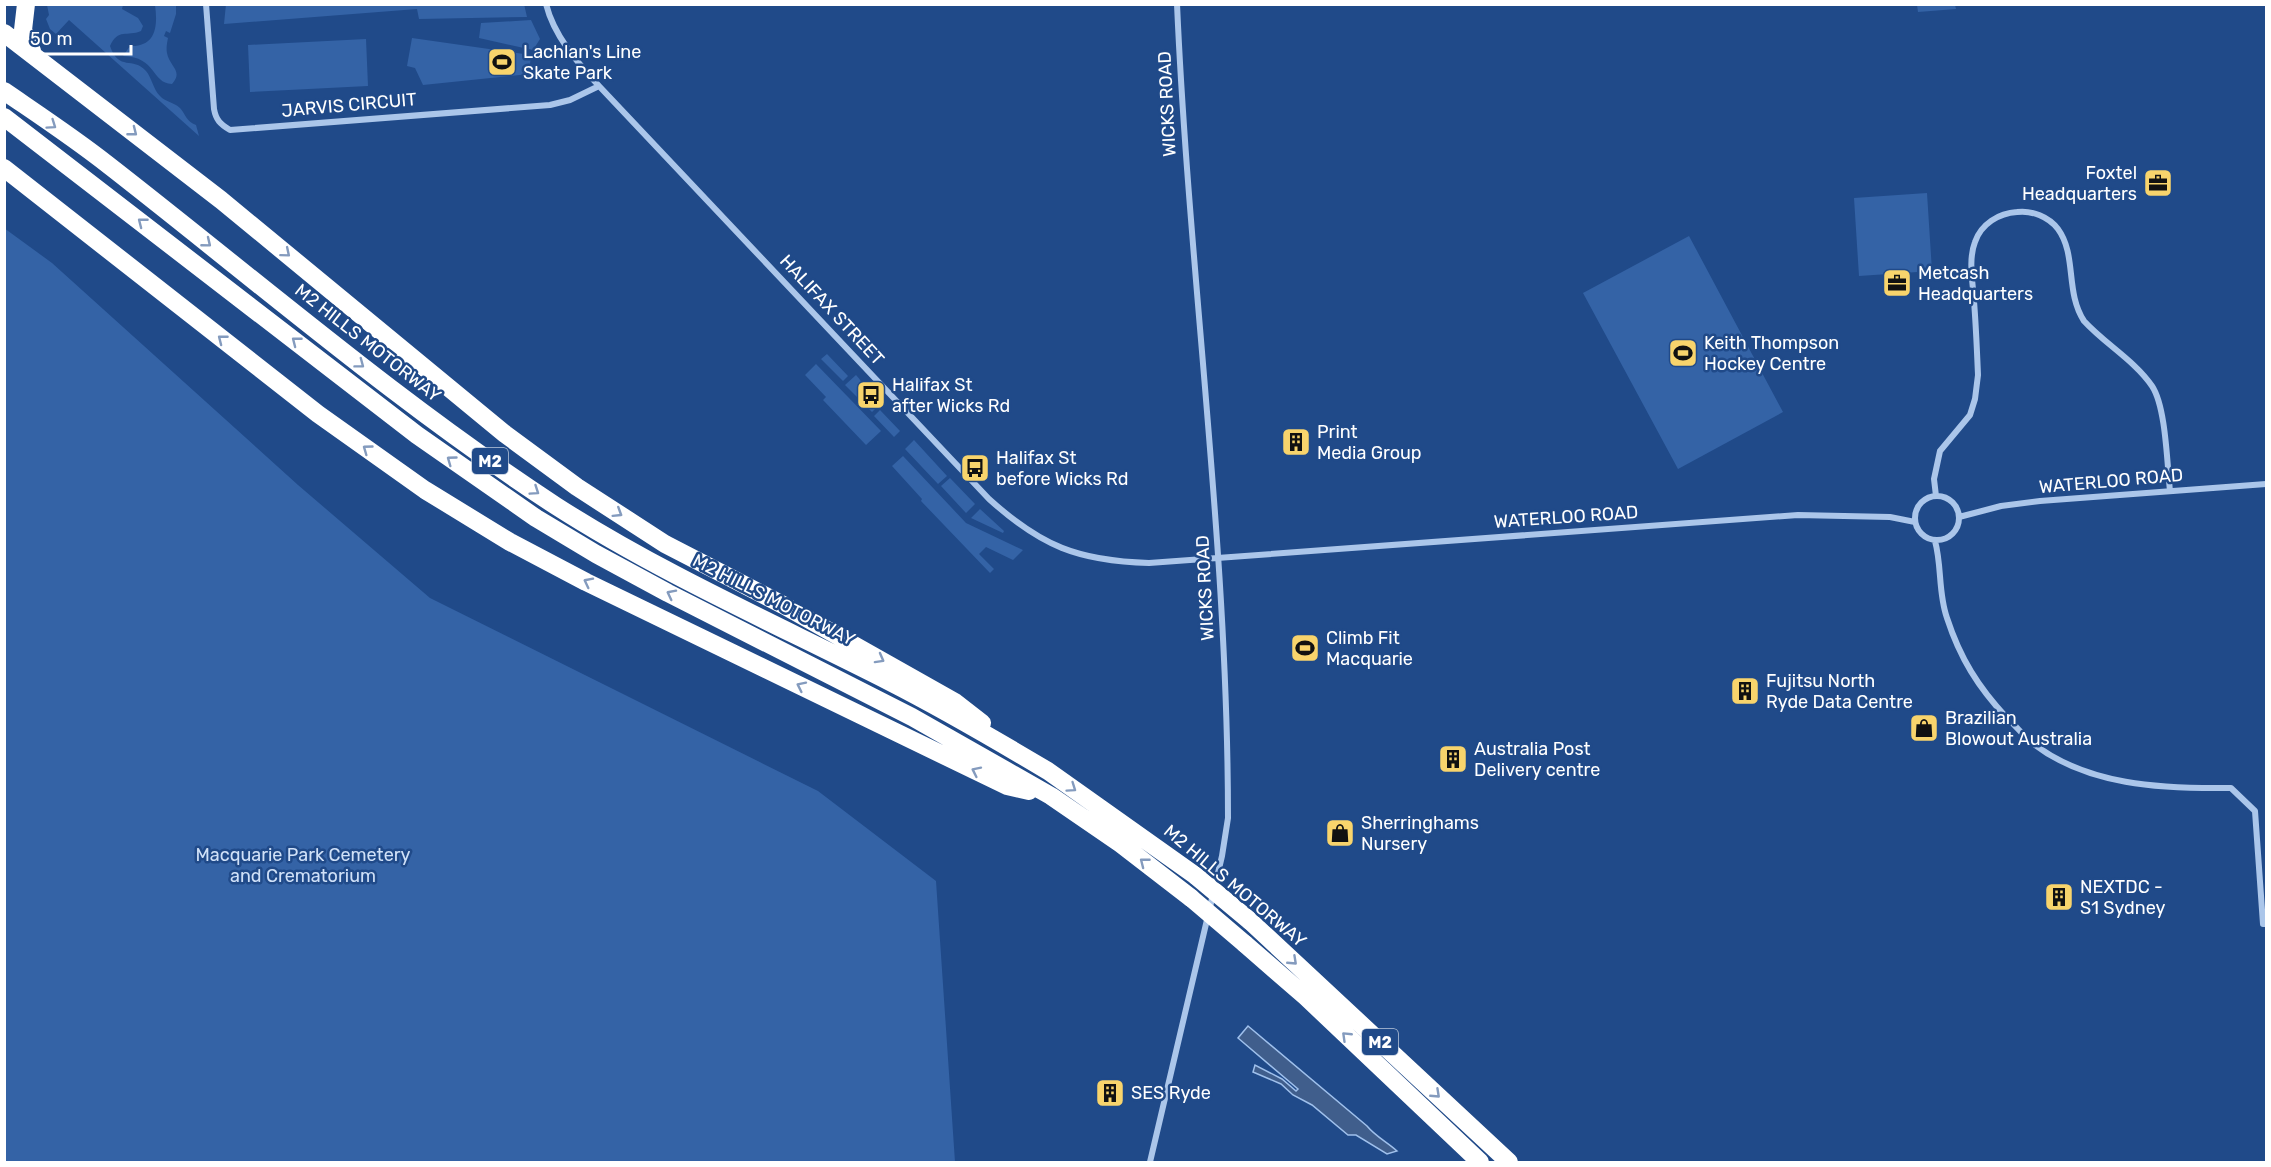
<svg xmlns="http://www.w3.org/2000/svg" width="2271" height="1167" font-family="Rubik,sans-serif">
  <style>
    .green { fill: #3463a6 }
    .water { fill: #405e8c; stroke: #9fc0ec; stroke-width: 1.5 }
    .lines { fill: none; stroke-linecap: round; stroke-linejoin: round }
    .street { stroke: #abc6ea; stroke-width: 6 }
    .highway { stroke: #fff; stroke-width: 18 }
    .highway-bridge { stroke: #fff; stroke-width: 18 }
    .oneway { stroke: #849bbe }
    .labels { text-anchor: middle; stroke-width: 5; stroke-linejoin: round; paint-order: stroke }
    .shield { fill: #204a89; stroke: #bcc9dc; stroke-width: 1.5 }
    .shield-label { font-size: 16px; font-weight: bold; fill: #fff }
    .poi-label { font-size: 18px; fill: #fff; stroke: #204a89; text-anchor: start }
    .street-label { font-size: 18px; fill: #fff; stroke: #204a89 }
    .park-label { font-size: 18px; fill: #d0e1f8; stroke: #204a89 }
  </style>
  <rect width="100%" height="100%" fill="#204a89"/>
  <!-- green -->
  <path class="green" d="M226,4H524L527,17L419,19L417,9L224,24Z
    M47,5H123L122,9L138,18L143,26L141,31C127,37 118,28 110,46C119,72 133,56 146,71C152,78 153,89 160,96C165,102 174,102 180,108C186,115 186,121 196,125L199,136L69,20L56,34L50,29L46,19L49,15Z
    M155,5H176V14L170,33L166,31L164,36L168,38C167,43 166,49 167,53C169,66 184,71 172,84C151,83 157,57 123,56L130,46C156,47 158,26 155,5Z
    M1917,5H1955L1956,9L1918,12Z
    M531,20L540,39L533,50L479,38L481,23Z
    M412,38L531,55L529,74L423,85L415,68L407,66Z
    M366,39L368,86L250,92L248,45Z
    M1927,193L1932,271L1859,276L1854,198Z
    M4,228L52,263L298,485L430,598L818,791L936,881L955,1162H5Z
    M1689,236L1783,412L1678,469L1583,293Z
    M827,354L848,376L843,381L821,359Z
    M816,364L881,431L866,445L823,400L826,397L805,375Z
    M856,375C865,384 866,396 877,407L872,412L845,385Z
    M880,410L900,431L894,437L874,416Z
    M914,440L947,476L938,484L905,449Z
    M903,456L966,523L1023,550L1013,560L986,547L979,554L994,569L990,573L921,501L922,499L892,466Z
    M950,478L975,504L966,513L941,486Z
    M980,509L1004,531L1003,533L971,518Z"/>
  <!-- water -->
  <path class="water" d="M1248,1026L1367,1126C1375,1136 1387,1142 1397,1151L1387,1154L1356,1135H1348L1312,1105L1293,1095L1281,1084L1253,1072L1255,1065L1282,1079L1296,1091L1298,1089L1238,1038Z"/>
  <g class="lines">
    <!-- street -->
    <path class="street" d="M206,4L214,109C216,120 220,124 230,130L550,105L570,100L599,86
      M546,4C554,36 577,62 599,86L989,499C1041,546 1078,561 1149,563L1798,515L1890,517L1915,522
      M1915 518a22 22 0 1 1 44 0a22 22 0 1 1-44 0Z
      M1936,496L1934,479L1940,451L1970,415L1975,399L1978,375C1977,351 1976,326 1974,301C1973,283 1968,260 1975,242C1981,224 1999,213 2017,212C2032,210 2049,217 2058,229C2077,255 2065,292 2084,321C2105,344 2134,360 2152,386C2166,407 2167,464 2170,491
      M1959,517L2001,506L2040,501L2266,484
      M1935,541C1942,566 1938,593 1947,618C1960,658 1978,687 2007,718C2015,725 2022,734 2030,741C2085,786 2163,789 2231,788L2255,811L2263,924H2266
      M1150,1162L1222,856L1228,818C1228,546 1189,276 1177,4"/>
    <!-- highway -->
    <path class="highway" d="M26,4L23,30L32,51
      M4,33L221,200L505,434L577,487L665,544L783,605L955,702L982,723
      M4,91C39,115 74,138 107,164C255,279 398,403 556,506C662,574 778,625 890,682C943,709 996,740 1048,771L1196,876
      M4,117L417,435L536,518L596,554L668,593L912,717L1051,796L1121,844L1191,898
      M4,168L318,414L425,490L510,542L586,582L1007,786L1029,791
      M1250,921L1509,1162
      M1245,944L1306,997L1480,1162"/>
    <!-- highway-bridge -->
    <path class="highway-bridge" d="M1196,876L1250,921
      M1191,898L1245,944"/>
  </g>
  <!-- one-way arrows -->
  <defs><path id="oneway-chevron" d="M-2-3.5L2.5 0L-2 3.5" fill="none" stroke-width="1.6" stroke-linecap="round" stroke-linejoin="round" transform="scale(1.5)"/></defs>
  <g class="oneway">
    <use href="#oneway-chevron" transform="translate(52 125) rotate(35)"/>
    <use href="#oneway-chevron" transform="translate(133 132) rotate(38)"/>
    <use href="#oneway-chevron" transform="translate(142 222) rotate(-142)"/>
    <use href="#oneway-chevron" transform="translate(207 243) rotate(39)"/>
    <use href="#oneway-chevron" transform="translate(286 253) rotate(40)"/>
    <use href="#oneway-chevron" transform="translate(222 339) rotate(-142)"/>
    <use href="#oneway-chevron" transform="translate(296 341) rotate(-142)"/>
    <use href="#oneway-chevron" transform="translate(360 364) rotate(37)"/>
    <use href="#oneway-chevron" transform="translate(367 449) rotate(-144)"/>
    <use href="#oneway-chevron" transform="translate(451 460) rotate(-144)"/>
    <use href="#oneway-chevron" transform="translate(535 491) rotate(34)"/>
    <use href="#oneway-chevron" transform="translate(618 513) rotate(32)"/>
    <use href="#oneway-chevron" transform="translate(588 582) rotate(-153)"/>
    <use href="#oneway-chevron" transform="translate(671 594) rotate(-153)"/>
    <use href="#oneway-chevron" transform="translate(880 659) rotate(29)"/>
    <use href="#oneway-chevron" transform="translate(801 686) rotate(-154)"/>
    <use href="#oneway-chevron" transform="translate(976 771) rotate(-154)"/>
    <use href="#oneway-chevron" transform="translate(1072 788) rotate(35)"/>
    <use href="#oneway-chevron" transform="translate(1144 862) rotate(-142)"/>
    <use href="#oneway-chevron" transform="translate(1293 961) rotate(43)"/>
    <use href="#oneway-chevron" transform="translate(1346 1036) rotate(-136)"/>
    <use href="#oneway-chevron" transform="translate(1436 1094) rotate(43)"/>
  </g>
  <!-- icons -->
  <defs>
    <g id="stadium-square" transform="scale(1.5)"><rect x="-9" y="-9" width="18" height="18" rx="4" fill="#f8d46c" stroke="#204a89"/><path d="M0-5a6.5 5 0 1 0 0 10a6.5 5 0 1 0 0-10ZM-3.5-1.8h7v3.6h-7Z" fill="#111"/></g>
    <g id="office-square" transform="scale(1.5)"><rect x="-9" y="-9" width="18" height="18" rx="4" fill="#f8d46c" stroke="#204a89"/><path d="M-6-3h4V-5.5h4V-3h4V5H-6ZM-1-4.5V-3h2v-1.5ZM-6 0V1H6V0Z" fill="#111"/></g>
    <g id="bus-square" transform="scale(1.5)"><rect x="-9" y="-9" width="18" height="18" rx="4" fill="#f8d46c" stroke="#204a89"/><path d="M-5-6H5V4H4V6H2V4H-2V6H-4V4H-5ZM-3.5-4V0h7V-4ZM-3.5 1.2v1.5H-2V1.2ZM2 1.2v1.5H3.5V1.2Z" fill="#111"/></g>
    <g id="building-square" transform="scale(1.5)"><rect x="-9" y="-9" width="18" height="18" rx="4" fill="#f8d46c" stroke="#204a89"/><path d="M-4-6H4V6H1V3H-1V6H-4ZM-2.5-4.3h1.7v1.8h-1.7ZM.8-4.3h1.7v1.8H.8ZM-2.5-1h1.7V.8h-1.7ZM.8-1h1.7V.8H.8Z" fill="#111"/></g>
    <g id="shop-square" transform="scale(1.5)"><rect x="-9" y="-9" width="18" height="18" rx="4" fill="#f8d46c" stroke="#204a89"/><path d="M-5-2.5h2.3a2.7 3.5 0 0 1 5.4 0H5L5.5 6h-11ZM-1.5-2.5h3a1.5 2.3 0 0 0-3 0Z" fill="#111"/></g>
  </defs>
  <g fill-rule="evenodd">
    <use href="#stadium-square" x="502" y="62"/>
    <use href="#office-square" x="2158" y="183"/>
    <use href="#office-square" x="1897" y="283"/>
    <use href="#stadium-square" x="1683" y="353"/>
    <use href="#bus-square" x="871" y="395"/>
    <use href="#building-square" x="1296" y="442"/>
    <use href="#bus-square" x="975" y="468"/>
    <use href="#stadium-square" x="1305" y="648"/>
    <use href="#building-square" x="1745" y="691"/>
    <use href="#shop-square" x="1924" y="728"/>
    <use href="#building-square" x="1453" y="759"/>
    <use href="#shop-square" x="1340" y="833"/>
    <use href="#building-square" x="2059" y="897"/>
    <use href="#building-square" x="1110" y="1093"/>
  </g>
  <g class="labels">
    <!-- shield labels -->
    <g class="shield">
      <rect x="472" y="448" width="36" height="26" rx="4.5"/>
      <rect x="1362" y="1029" width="36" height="26" rx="4.5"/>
    </g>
    <g class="shield-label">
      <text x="490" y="467">M2</text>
      <text x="1380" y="1048">M2</text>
    </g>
    <!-- poi labels -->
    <g class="poi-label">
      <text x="523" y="58">Lachlan's Line<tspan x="523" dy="21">Skate Park</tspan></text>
      <text x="2137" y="179" text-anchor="end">Foxtel<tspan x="2137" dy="21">Headquarters</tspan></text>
      <text x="1918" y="279">Metcash<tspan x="1918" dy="21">Headquarters</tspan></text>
      <text x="1704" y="349">Keith Thompson<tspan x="1704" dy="21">Hockey Centre</tspan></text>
      <text x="892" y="391">Halifax St<tspan x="892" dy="21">after Wicks Rd</tspan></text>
      <text x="1317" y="438">Print<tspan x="1317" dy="21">Media Group</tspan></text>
      <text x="996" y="464">Halifax St<tspan x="996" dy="21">before Wicks Rd</tspan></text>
      <text x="1326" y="644">Climb Fit<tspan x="1326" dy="21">Macquarie</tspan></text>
      <text x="1766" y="687">Fujitsu North<tspan x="1766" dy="21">Ryde Data Centre</tspan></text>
      <text x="1945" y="724">Brazilian<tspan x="1945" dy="21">Blowout Australia</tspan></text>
      <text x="1474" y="755">Australia Post<tspan x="1474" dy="21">Delivery centre</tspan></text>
      <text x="1361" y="829">Sherringhams<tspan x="1361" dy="21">Nursery</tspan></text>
      <text x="2080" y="893">NEXTDC -<tspan x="2080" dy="21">S1 Sydney</tspan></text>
      <text x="1131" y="1099">SES Ryde</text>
    </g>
    <!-- street labels -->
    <g class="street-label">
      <text transform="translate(1167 104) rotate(-93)" y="6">WICKS ROAD</text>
      <text transform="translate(349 105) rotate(-5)" y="6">JARVIS CIRCUIT</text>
      <text transform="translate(832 310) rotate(47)" y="6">HALIFAX STREET</text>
      <text transform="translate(368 343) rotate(38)" y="6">M2 HILLS MOTORWAY</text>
      <text transform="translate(2111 481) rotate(-5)" y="6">WATERLOO ROAD</text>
      <text transform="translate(1566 517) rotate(-4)" y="6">WATERLOO ROAD</text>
      <text transform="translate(1205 588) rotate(-93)" y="6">WICKS ROAD</text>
      <text transform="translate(774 600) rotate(27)" y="6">M2 HILLS MOTORWAY</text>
      <text transform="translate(1235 886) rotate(40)" y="6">M2 HILLS MOTORWAY</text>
    </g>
    <!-- park labels -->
    <g class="park-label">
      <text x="303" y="861">Macquarie Park Cemetery<tspan x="303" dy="21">and Crematorium</tspan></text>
    </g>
  </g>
  <!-- border -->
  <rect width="2271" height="1167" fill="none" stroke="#ffffff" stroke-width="12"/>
  <!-- scale -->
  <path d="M21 45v9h110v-9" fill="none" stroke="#ffffff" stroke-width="3"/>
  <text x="30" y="45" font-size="18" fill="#ffffff" stroke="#204a89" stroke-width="4.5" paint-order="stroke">50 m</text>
</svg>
